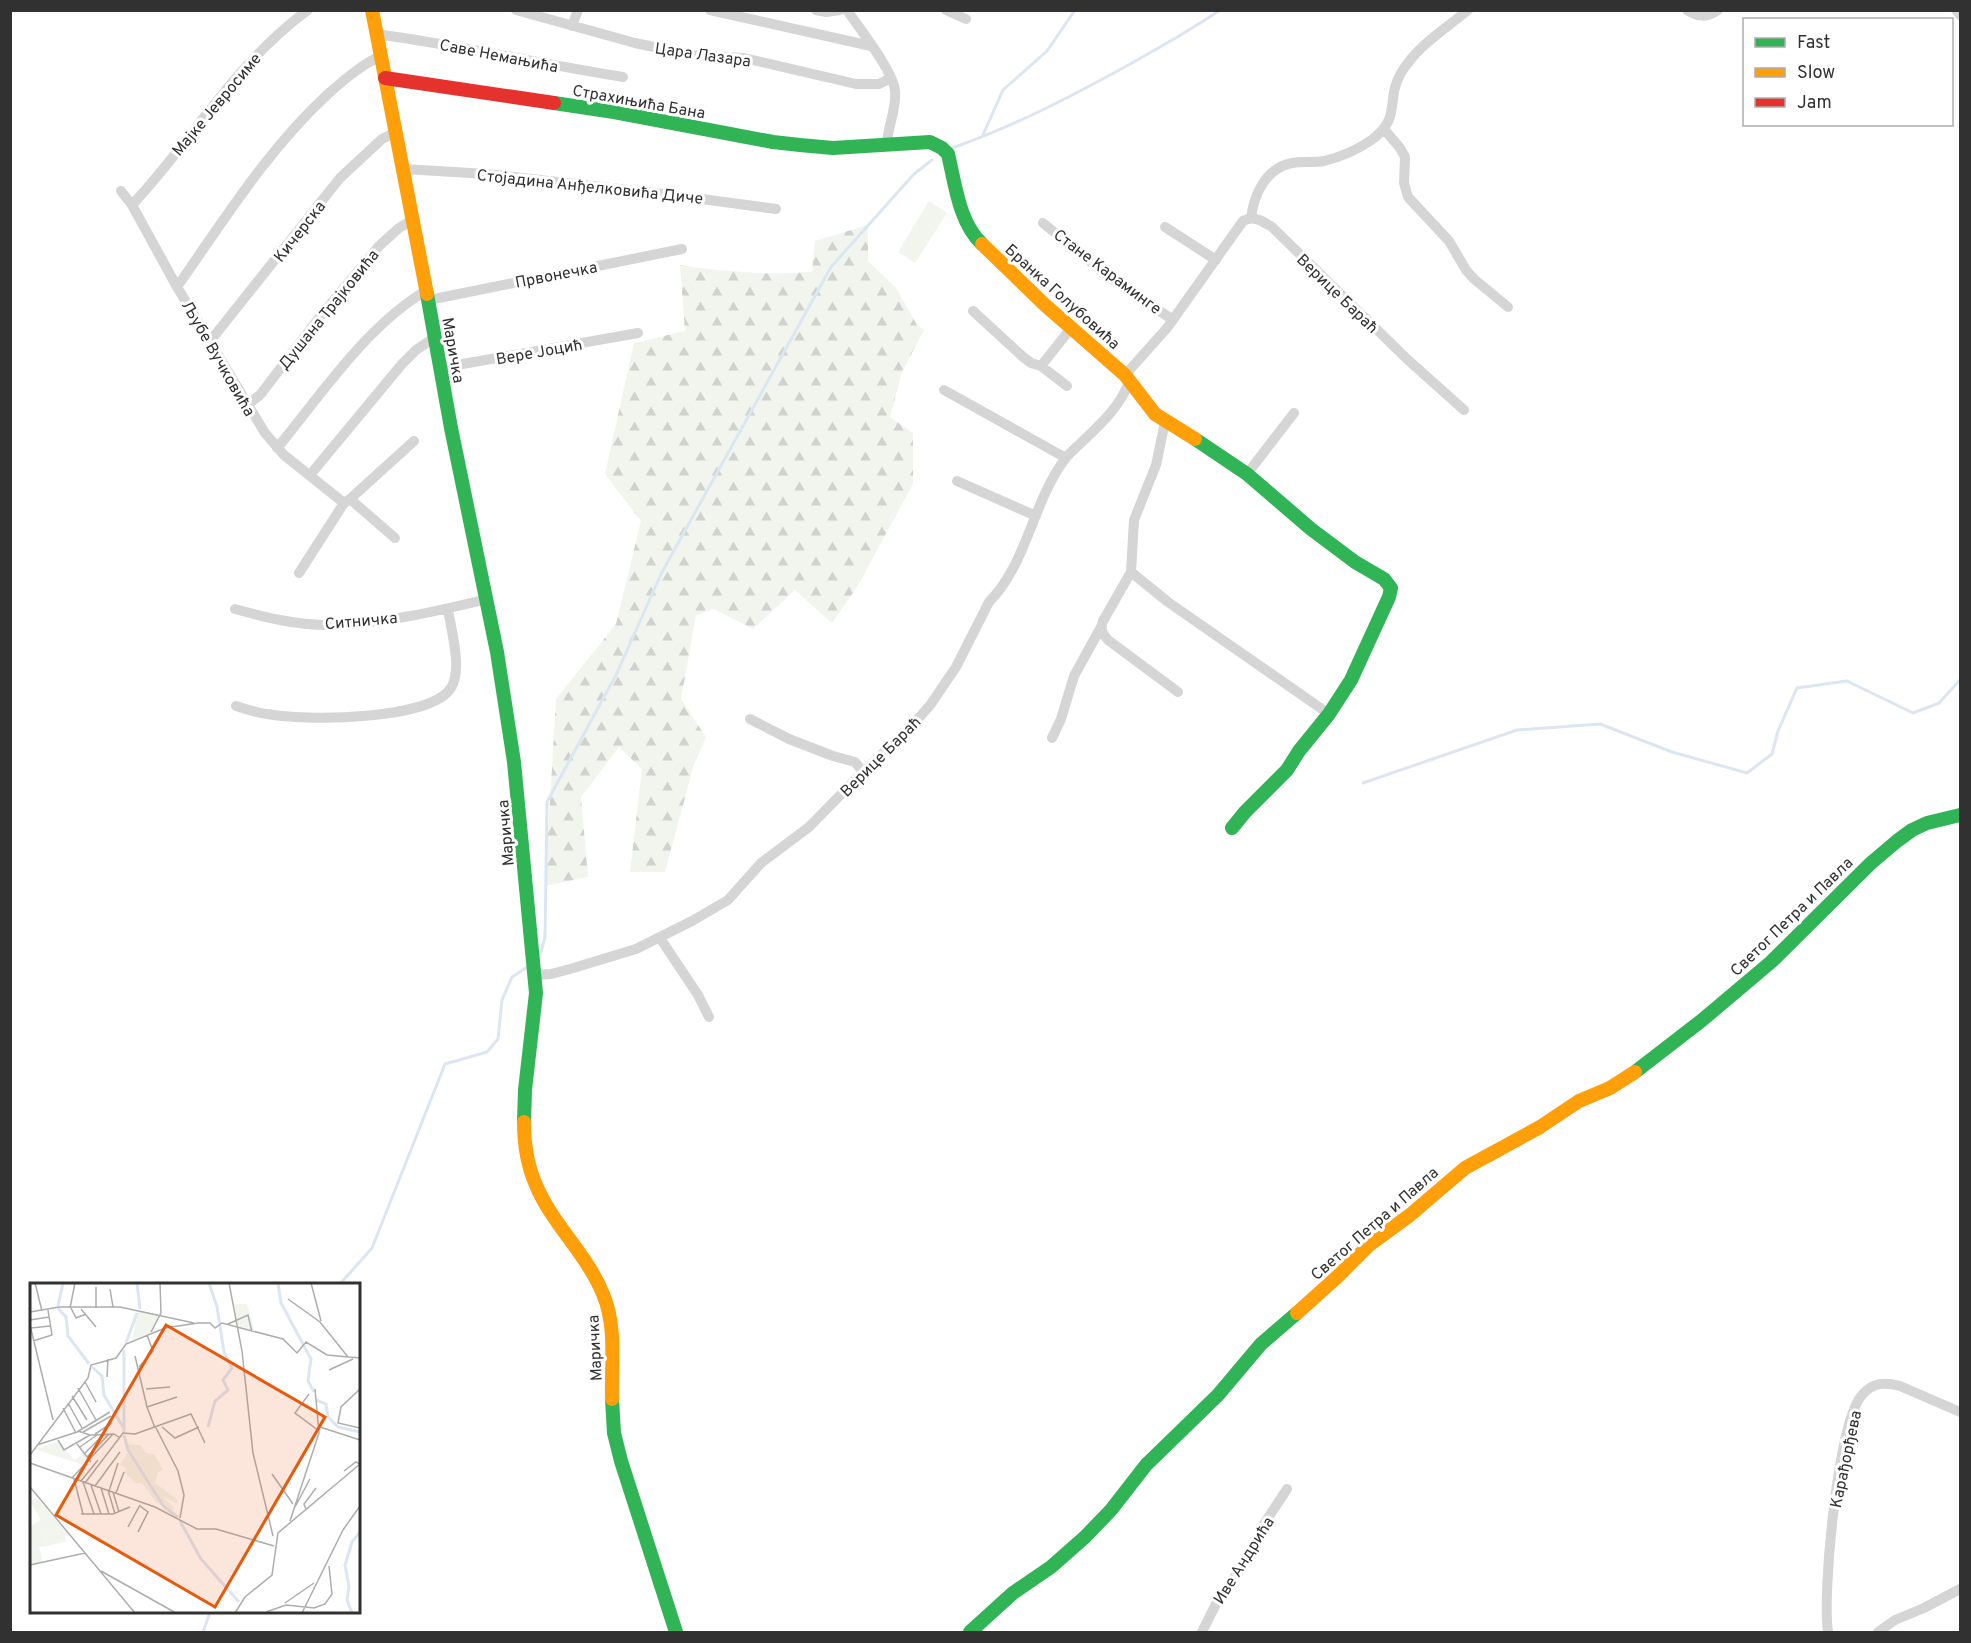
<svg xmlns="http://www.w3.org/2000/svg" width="1971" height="1643" font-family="Overpass,sans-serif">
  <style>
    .forest { fill: url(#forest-firs) }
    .pitch { fill: #f1f5ee }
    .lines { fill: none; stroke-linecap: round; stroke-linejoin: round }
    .stream { stroke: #dce6f2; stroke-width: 3 }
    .street { stroke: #d5d5d5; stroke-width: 10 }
    .fast { stroke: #30b455; stroke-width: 14 }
    .slow { stroke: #ff9f0a; stroke-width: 14 }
    .jam { stroke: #e5322d; stroke-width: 14 }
    .labels { text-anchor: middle; stroke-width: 6; stroke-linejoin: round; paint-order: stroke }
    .street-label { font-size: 16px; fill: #313131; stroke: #fff }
    .inset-river { fill: none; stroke: #dce6f2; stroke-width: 3 }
    .inset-road { fill: none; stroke: #adadad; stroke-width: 1.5 }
    .view { fill: #e8590c; fill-opacity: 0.15; stroke: #e8590c; stroke-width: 3 }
    .inset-edge { fill: none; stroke: #313131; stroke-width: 3 }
  </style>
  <defs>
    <pattern id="forest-firs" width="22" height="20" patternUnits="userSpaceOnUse" patternTransform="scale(1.5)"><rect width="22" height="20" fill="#f1f5ee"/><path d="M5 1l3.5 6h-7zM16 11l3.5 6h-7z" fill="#cfd2cd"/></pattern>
  </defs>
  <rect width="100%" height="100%" fill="#fff"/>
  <!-- forest -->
  <path class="forest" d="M868,225V261L896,288L917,325L924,330L902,372L890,417L913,433V484L857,587L832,623L795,590L753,629L714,609L696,615L681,699L706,737L694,764L665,872H630L642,769L619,747L581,797L588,877L545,886L556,699L616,624L641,521L605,474L634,343L685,331L680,265C723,272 768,275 812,272L815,241Z"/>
  <!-- pitch -->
  <path class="pitch" d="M929,201L947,213L915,263L898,252Z"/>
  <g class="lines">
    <!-- stream -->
    <path class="stream" d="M982,137L1003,90L1047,51L1075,10
      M952,148C1015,126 1074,95 1132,63C1162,46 1191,30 1220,10
      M1363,783L1517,730L1600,724L1672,752L1747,773L1772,754L1778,731L1797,688L1847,681L1913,713L1939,703L1960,680
      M537,956L541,952L545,937L547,802L617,673L661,574L831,267L914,174L932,160
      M340,1284L372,1248L445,1064L487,1052L498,1039L502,1000L512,977L529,966
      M203,1632L210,1612"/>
    <!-- street -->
    <path class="street" d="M516,10L635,43L692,55L744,58L856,84H879L891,78
      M710,10L871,46
      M816,10L826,12L840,10
      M847,10C859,28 894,72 895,91C897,109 887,127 887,146
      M946,10L966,19
      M1687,10C1698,17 1707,18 1718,10
      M1956,10L1960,15
      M572,26L578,10
      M376,34C459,45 540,64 623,77
      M1384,129L1400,148L1405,157L1404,183L1408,197L1449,241L1466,270L1474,279L1508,307
      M404,169L487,174L672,195L776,209
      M121,191L132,205L177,287L265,433L284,455L344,503L350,499L395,538
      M132,205C192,141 235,63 308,10
      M1251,218C1254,194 1266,168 1292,163C1303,161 1313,163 1324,161C1340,157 1357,150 1370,141C1403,118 1385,100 1401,73C1418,45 1444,30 1468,10
      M1043,223L1109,277L1173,320
      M1165,227L1216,260
      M177,287C224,220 268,149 328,94C345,79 360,66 380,56
      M429,300L682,249
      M973,311L1022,356L1031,363L1041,366L1071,328
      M211,340L340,178L382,139L396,132
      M1041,366L1067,386
      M440,368L638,333
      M1125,375L1167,328L1243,221C1254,215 1262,221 1272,227L1407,359L1464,410
      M944,390L1066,458
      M247,405L260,395L319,318L379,246L399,228L414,219
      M1165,422L1156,465L1134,520L1131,572L1168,602L1329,714
      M277,448C322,394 366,326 427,290
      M1247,474L1294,413
      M310,475L402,364L416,350L434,338
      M957,481L1036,516
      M350,499L414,441
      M1131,572L1103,621C1100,629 1102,633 1108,640L1178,692
      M299,573L344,503
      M235,609C264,617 296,625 326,625C380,624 435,612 487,599
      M236,706C246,709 257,713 267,714C303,721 435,721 452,686C462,667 451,630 448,609
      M750,719L789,739L833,756L855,762L863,772
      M1052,738L1061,719L1074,676L1101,627
      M660,938L698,995L709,1017
      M535,975L551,974L570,969L636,949L692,921L728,900L761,863L809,827L863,772L911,727L931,704L956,667L989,602C1028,562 1032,503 1065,459C1070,452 1078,446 1084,440C1103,422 1120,406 1129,382
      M1202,1632L1218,1600L1247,1560L1264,1524L1287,1489
      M1828,1632C1822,1593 1838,1422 1862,1395C1873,1382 1885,1382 1900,1386L1960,1412
      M1878,1632L1895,1620L1924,1608L1960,1589"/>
    <!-- fast -->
    <path class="fast" d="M554,103L614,112L773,142L800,145L833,148L930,142L942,148L948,154C955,183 959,223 982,244
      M427,294L451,428L497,652L514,762L536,993L525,1090L524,1122
      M1195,439L1247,474L1311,529L1355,562L1384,579L1391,588L1389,597L1351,680L1329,714L1299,751L1287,770L1245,812L1232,828
      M1635,1072L1701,1021L1771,962L1871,863L1897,841L1912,830L1927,823L1960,815
      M612,1399L614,1433L621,1461L676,1632
      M970,1632L1013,1593L1051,1567L1085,1537L1111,1510L1146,1465L1218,1395L1261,1344L1297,1313"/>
    <!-- slow -->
    <path class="slow" d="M372,10L427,294
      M982,244L1045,305L1125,375L1155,414L1195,439
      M524,1122C524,1144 527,1165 536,1185C552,1224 587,1254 603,1294C617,1327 611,1364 612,1399
      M1297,1313L1337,1277L1369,1245L1410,1215L1465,1168L1540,1127L1579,1101L1610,1088L1635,1072"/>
    <!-- jam -->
    <path class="jam" d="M385,78L554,103"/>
  </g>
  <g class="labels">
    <!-- street labels -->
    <g class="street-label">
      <text transform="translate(703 54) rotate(8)" y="6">Цара Лазара</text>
      <text transform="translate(499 55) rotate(11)" y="6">Саве Немањића</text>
      <text transform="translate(639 101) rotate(10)" y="6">Страхињића Бана</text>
      <text transform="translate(216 104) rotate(-50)" y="6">Мајке Јевросиме</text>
      <text transform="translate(590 186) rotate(6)" y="6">Стојадина Анђелковића Диче</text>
      <text transform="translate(299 231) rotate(-52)" y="6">Кичерска</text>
      <text transform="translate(1108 271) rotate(37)" y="6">Стане Караминге</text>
      <text transform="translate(556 274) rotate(-11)" y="6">Првонечка</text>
      <text transform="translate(1338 293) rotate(44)" y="6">Верице Бараћ</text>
      <text transform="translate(1063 296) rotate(42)" y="6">Бранка Голубовића</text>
      <text transform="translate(328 309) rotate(-51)" y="6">Душана Трајковића</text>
      <text transform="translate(454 350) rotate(80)" y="6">Маричка</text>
      <text transform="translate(539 351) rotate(-10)" y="6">Вере Јоцић</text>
      <text transform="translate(219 358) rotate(60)" y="6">Љубе Вучковића</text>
      <text transform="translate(361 620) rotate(-5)" y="6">Ситничка</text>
      <text transform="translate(880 756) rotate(-45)" y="6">Верице Бараћ</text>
      <text transform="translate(505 833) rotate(-95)" y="6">Маричка</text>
      <text transform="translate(1791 916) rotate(-44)" y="6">Светог Петра и Павла</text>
      <text transform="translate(1374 1223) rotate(-41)" y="6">Светог Петра и Павла</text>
      <text transform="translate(594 1348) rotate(-93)" y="6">Маричка</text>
      <text transform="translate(1845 1459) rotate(-78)" y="6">Карађорђева</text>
      <text transform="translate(1243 1560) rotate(-58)" y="6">Иве Андрића</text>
    </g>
  </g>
  <!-- overview -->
  <g transform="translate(30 1283)">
    <rect width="330" height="330" fill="#fff"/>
    <path d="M28,158L44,177L54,171L59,178L56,183L5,166ZM7,215L39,252L35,253L33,246L15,250L18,263L9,264L13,279L0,281V243L11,237L0,218Z" fill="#f1f5ee"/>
    <path d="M96,161L110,162L116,170L124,171L133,187L128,189L125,200L148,217L146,220L133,214L144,225L142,229L125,218L112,200H106L95,190L96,185L90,182L98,169Z" fill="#f1f5ee"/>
    <path d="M204,21H217L225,49L209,46ZM108,27L130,32L121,50L102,57Z" fill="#f1f5ee"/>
    <path d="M33,246L36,258L18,263L15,250Z" fill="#f1f5ee"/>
    <path class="inset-river" d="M107,0L110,26M248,0L251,20L281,76L278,98L284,109M28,23L33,0M28,25L36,34L38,53L59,81M96,60L107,30M62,84L72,93L74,112L93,144M286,117L296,121L298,134L308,144L330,149M178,144L185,118L198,107L193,97L202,85L194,69L187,24L179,0M94,149V67M94,152L98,167L134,224L148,234M150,238L171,276L209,319M322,330L317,317L319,304L315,282L322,259L330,249"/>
    <path class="inset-road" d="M5,0L12,28M199,0L212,68L223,170L243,253M281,0L291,38M80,6L83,24M258,16L290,39L318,74M40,25L45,0M41,25L46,35L56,31M66,25V4M51,26L66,44M0,29L29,24H90L164,40M0,37L19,34M198,41L218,32L222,49M0,42L23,137M1,45L20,43M121,49L131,30L130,0M3,58L22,52L18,27M105,73L117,124M109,84L123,68L117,52M299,87L323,76M77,94L78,76M55,99L66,119M48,105L66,137M116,106L140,104M330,106L311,124L308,140L330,145M279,111L265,130L289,148M42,113L57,137M38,120L52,145M33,125L46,150M132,144L145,155L169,144M290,144L330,157M125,145L117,124L147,114M126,145L148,188L154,212L150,235M48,148L60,152L84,151L90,155M53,149L81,133M65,151L82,140M28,157L34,167L60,152M47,161L61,179M7,162L47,149L80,129M50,164L67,152M55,170L74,151M0,172L58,95L61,82L86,75L96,61L135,45L168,40H180L185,45L192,40L253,56L267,70L276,59L297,72L330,75M57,174L79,151M0,180L125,224L167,246H186L244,263M314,188L326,179L330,181M242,191L263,221M42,195L83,151M44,196L53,231M51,198L68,177M53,199L64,231M55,200L93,150L105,151L161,131L175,160M61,202L71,231M65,203L90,169M0,204L105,330M71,205L79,231M78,207L85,231M79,208L88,180M83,209L89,229M86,210L94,189M265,224L280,196M276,226L274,221L286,205M51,231H83L100,224M260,238L289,150L285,106M98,244L110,222M108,249L118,229L110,223M0,282L55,270M71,288L146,330M255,320L284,300M236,329L256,322L284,325L295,321L302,311L299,283M205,330L215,314L242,292L248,250L330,181M272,330L313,247L330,223"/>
    <path class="view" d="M136,42L295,134L185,324L26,232Z"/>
    <rect width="330" height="330" class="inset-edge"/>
  </g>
  <!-- border -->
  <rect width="1971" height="1643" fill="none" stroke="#313131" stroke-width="24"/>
  <!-- legend -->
  <rect x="1743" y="18" width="210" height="108" fill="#ffffff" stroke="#adadad" stroke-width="1.5"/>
  <rect x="1755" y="38" width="30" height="9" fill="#30b455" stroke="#adadad" stroke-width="1.5"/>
  <text x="1797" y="48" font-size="18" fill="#313131">Fast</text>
  <rect x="1755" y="68" width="30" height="9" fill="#ff9f0a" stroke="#adadad" stroke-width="1.5"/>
  <text x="1797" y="78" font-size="18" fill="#313131">Slow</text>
  <rect x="1755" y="98" width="30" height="9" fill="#e5322d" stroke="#adadad" stroke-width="1.5"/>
  <text x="1797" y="108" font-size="18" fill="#313131">Jam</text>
</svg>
